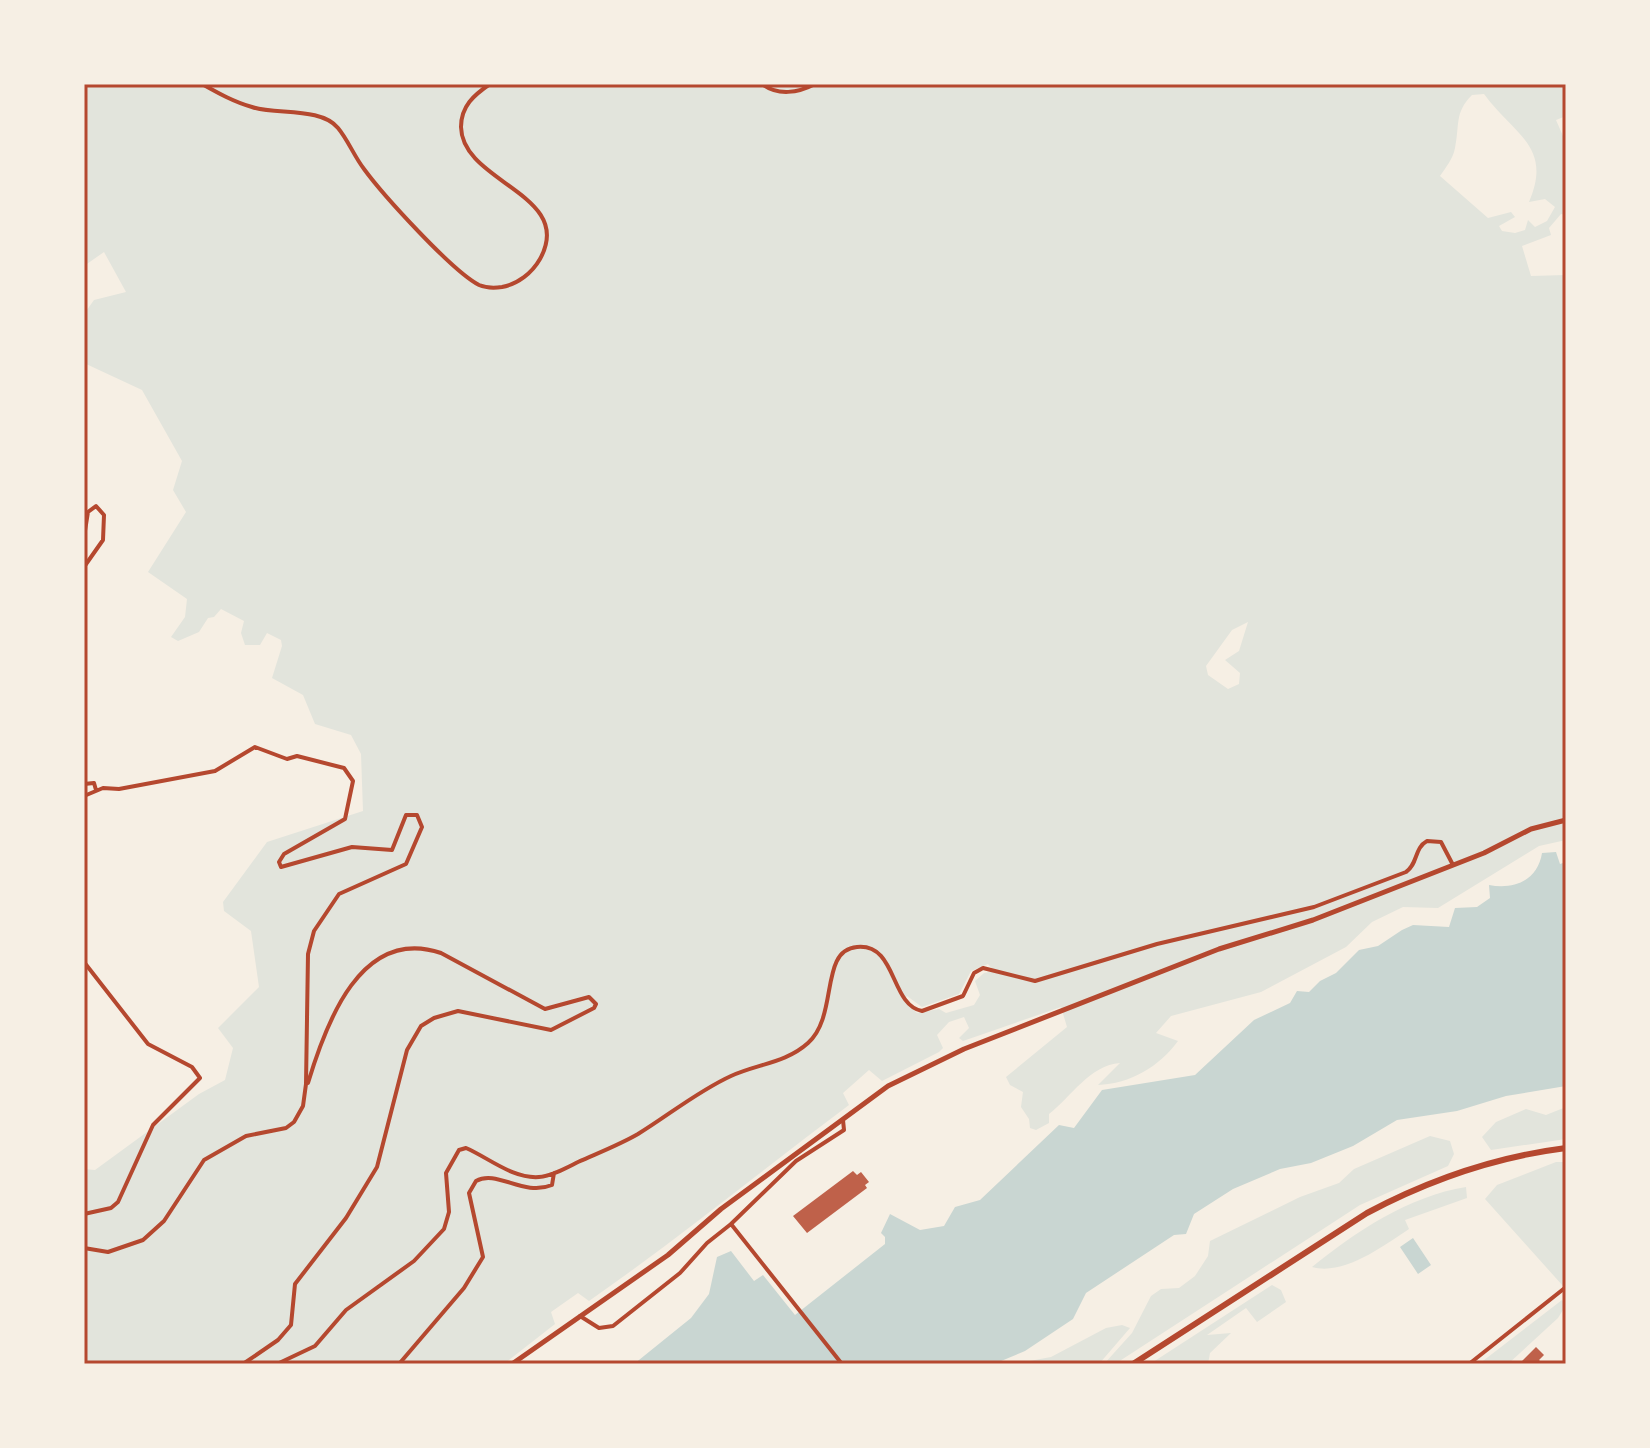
<svg xmlns="http://www.w3.org/2000/svg" width="1650" height="1448" font-family="Poppins,sans-serif">
  <style>
    .green { fill: #e2e4dc; fill-rule: evenodd }
    .water { fill: #c9d6d2 }
    .building { fill: #bf614a }
    .lines { fill: none; stroke-linecap: round; stroke-linejoin: round }
    .minor { stroke: #b5482f; stroke-width: 4 }
    .secondary { stroke: #b5482f; stroke-width: 5 }
    .trunk { stroke: #b5482f; stroke-width: 6 }
    .neatline { fill: none; stroke: #b5482f; stroke-width: 3 }
  </style>
  <rect width="100%" height="100%" fill="#f6efe4"/>
  <!-- green -->
  <path class="green" d="M84,84H1566V116L1556,120L1566,143V215L1561,214L1549,228L1551,235L1522,246L1531,276L1566,275V840L1539,846L1438,908L1403,907L1372,922L1346,947L1261,992L1171,1016L1156,1033L1178,1041C1160,1066 1130,1084 1098,1085L1120,1063C1090,1065 1071,1097 1049,1114V1123L1036,1130L1030,1128L1029,1119L1021,1107L1023,1092L1010,1085L1006,1077L1067,1027L1061,1007L963,1041L959,1038L969,1028L964,1017L949,1022L937,1035L943,1048L939,1052L882,1081L869,1070L843,1093L849,1105C762,1170 678,1239 589,1301L578,1293L551,1312L555,1324L504,1364H84V1169L95,1170L199,1094L225,1080L233,1048L218,1028L259,987L251,931L224,911L223,902L267,842L363,811L361,754L351,735L315,724L303,695L272,678L282,646L281,640L267,633L260,645H245L241,633L244,621L221,609L214,617L208,618L199,632L178,641L171,637L185,617L187,599L148,572L186,512L173,490L182,461L142,390L84,363V314L94,300L126,292L104,252L84,266ZM1484,94C1514,135 1553,146 1529,202L1545,199L1555,207L1547,221L1535,227L1528,220L1525,230L1515,233L1502,231L1499,226L1515,217L1511,212L1488,218L1440,176C1446,167 1453,159 1455,148C1460,125 1454,113 1472,95ZM1248,622L1239,651L1225,660L1240,673L1239,684L1228,689L1208,675L1206,666L1232,630ZM988,964L994,971L984,973L975,981L980,995L974,1005L946,1013L939,1009L917,1013L903,1000L907,996L922,1007L959,994L971,971Z
    M1566,1107V1139L1491,1150L1482,1137L1496,1122L1526,1109L1546,1115Z
    M1430,1136L1450,1141L1454,1154L1448,1166L1360,1205L1115,1364H1104L1132,1333L1151,1296L1161,1289L1179,1288L1195,1276L1208,1256L1210,1241L1300,1197L1339,1183L1354,1169Z
    M1556,1162H1566V1282L1563,1286L1485,1199L1497,1185Z
    M1466,1187L1467,1198L1405,1220L1409,1229C1383,1246 1344,1276 1312,1267C1355,1232 1409,1196 1466,1187Z
    M1272,1285L1281,1290L1286,1302L1257,1322L1246,1308L1207,1335L1231,1333L1210,1353L1208,1364H1150Z
    M1562,1300L1566,1305L1558,1318L1508,1364H1479Z
    M1122,1325L1130,1328L1099,1364H1014L1051,1357L1106,1328Z"/>
  <!-- water -->
  <path class="water" d="M1556,852L1560,864L1566,862V1086L1506,1096L1457,1111L1397,1120L1353,1146L1311,1163L1280,1169L1233,1189L1194,1214L1186,1234L1174,1235L1086,1293L1073,1319L1025,1351L994,1364H634L691,1318L709,1294L717,1257L731,1251L754,1281L763,1275L795,1315L885,1244V1237L881,1233L890,1214L920,1230L944,1226L955,1207L980,1200L1059,1125L1074,1128L1102,1090L1195,1075L1254,1020L1290,1003L1297,991L1309,992L1320,981L1336,973L1359,950L1378,946L1402,930L1413,925L1449,927L1455,908L1477,907L1490,898L1489,885C1516,890 1538,879 1542,853Z
    M1413,1238L1431,1265L1418,1274L1400,1247Z"/>
  <!-- building -->
  <path class="building" d="M853,1171L857,1175L861,1172L869,1182L865,1185L867,1188L807,1233L793,1216Z
    M1536,1347L1544,1355L1539,1360L1543,1364H1519Z"/>
  <g class="lines">
    <!-- minor -->
    <path class="minor" d="M202,84C218,93 234,102 252,107C276,115 321,107 338,128C348,140 354,156 364,169C383,195 452,271 479,285C486,288 495,288 502,287C518,284 532,273 540,259C576,194 462,183 461,127C461,106 474,95 490,84
      M762,84C778,96 798,93 815,84
      M84,537L88,512L96,506L104,515L103,540L84,567
      M84,784L94,783L96,790
      M84,796L103,788L119,789L215,771L255,747L287,759L297,756L344,768L353,781L345,819L284,854L279,862L281,867L352,847L392,850L406,815H417L422,827L406,864L339,894L314,931L308,954L306,1084L303,1106L294,1122L286,1128L246,1136L204,1160L164,1221L143,1240L108,1252L84,1248
      M84,962L148,1044L192,1067L200,1078L153,1125L118,1202L111,1208L84,1214
      M580,1316L599,1328L613,1326L680,1273L707,1243L731,1224
      M243,1364L278,1340L291,1325L295,1284L346,1218L377,1167L407,1050L421,1026L434,1018L458,1011L551,1030L594,1008L596,1004L589,997L545,1009L441,953C361,926 326,1023 308,1083
      M277,1364L315,1346L346,1310L414,1261L444,1229L449,1212L446,1173L459,1150L466,1148C489,1158 513,1179 539,1177C552,1176 566,1168 578,1162C598,1153 619,1145 638,1134C669,1115 698,1091 731,1076C757,1064 786,1063 808,1043C839,1015 819,950 857,947C897,943 890,1005 922,1011L963,996L974,973L983,968L1035,981L1157,944L1314,907L1406,872C1418,864 1414,848 1427,841L1441,842L1453,865
      M399,1364L464,1288L483,1257L469,1193L476,1181C497,1169 523,1197 552,1185L554,1173
      M842,1364L731,1224L796,1161L844,1130L843,1120
      M1469,1364L1566,1287"/>
    <!-- secondary -->
    <path class="secondary" d="M512,1364L668,1255L721,1209L888,1086L964,1049L1219,949L1313,920L1484,853L1531,829L1566,820"/>
    <!-- trunk -->
    <path class="trunk" d="M1133,1364L1367,1213C1429,1180 1495,1157 1566,1148"/>
  </g>
  <!-- border -->
  <rect width="1650" height="1448" fill="none" stroke="#f6efe4" stroke-width="172"/>
  <rect x="86" y="86" width="1478" height="1276" class="neatline"/>
</svg>
